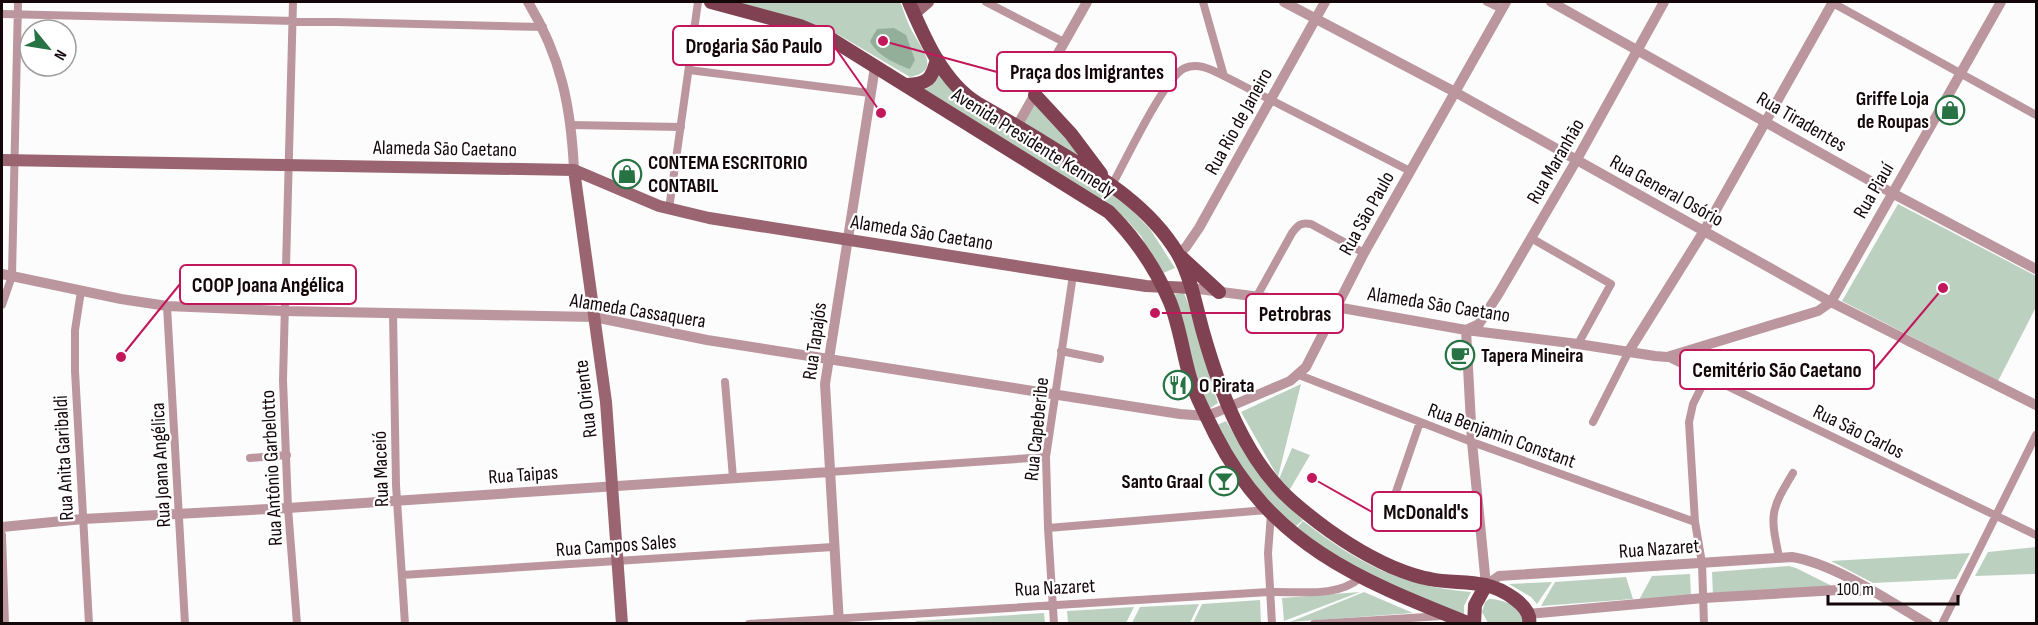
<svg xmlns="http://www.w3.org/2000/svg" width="2038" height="625" font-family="'Sofia Sans Condensed',sans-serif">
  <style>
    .green { fill: #bcd0c0 }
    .water { fill: #93af9a }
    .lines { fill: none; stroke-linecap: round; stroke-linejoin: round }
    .minor { stroke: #bb969e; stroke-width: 8 }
    .tertiary { stroke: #bb969e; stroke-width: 10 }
    .secondary { stroke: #9a6571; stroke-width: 12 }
    .primary { stroke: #804252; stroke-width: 14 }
    .labels { text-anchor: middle; stroke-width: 4.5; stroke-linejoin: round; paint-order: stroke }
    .poi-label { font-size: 20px; font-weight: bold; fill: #14070a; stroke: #fff; text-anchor: start }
    .street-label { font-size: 20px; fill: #14070a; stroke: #fff }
    .leader { fill: none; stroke: #c2185b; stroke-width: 2 }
    .callout-dot { fill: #c2185b; stroke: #fff; stroke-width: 2 }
    .callout { fill: #fff; stroke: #c2185b; stroke-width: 2 }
    .callout-label { font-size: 21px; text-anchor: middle; font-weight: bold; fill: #14070a }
  </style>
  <rect width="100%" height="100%" fill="#fcfcfc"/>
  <!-- green -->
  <path class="green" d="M727,2H900C904,10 906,20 911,29C919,46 944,71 910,77L839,35L791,18Z
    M941,71L949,86L960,99L1063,161L1125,203L1150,229L1175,268L1161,274L1141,236L1124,217L1089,193L922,90L930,87Z
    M1034,104L1093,168L1023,125Z
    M1898,204L2036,276V307L1998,381L1842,301Z
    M1184,293C1199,328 1205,367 1218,403L1207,410L1196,379L1171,295Z
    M1301,384L1278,477L1241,412Z
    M1226,421C1248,457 1271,491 1303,520L1294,528L1239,468L1215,426Z
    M1292,448L1310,455L1289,491L1279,479Z
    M1303,521C1359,564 1401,586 1471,592L1464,606V617L1362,575L1295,530Z
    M2036,547V574L1975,576L1988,552Z
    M1970,553L1956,579L1873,583L1831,561Z
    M1789,566L1796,568L1834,587L1713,595L1712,572Z
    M1690,574L1691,596L1639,600L1652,576Z
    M1626,577L1633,599L1541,606L1555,582Z
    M1552,582L1537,604L1531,597L1509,584Z
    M1360,592L1284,621L1282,598Z
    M1364,592L1413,613L1290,622Z
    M1489,599C1499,599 1516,604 1521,613C1523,616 1523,620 1524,623H1488L1482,612L1485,602Z
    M1260,600L1261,623H1193L1202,604Z
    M1199,604L1190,623H1132L1140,607Z
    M1134,607L1126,623H1068L1067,611Z
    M1044,613L1045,623H915L916,621Z"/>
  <!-- water -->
  <path class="water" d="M894,28L906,35L915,60L910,69C897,65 875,54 870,41L877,29Z"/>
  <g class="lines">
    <!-- minor -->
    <path class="minor" d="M293,2L283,380L288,508L297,624
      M986,2L1064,42
      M1203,2L1224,76
      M1487,2L1502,9
      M1831,2L2036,115
      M2,14L543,27
      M689,70L870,93
      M571,125L681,127
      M1112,185C1125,162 1165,76 1185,68C1198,62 1212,70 1224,76L1410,171
      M669,209L698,2
      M1531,238L1611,284L1578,344
      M81,291L75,330V371L89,624
      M1257,296L1292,233C1298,225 1301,222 1311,224L1364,253
      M2,305L12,276L18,2
      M167,306L185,624
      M393,313L396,485L405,624
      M1061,351L1100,359
      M1667,357L2036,535
      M1299,375L1472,442L1695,522
      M725,382L733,478
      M1593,422L1629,351
      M250,458L287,455
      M829,472L1046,457
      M1271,514L1268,553L1272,624
      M1387,518L1420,422
      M1048,528L1267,510
      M2,535L5,624
      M1779,557C1770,514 1770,511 1793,473
      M402,575L833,547
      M749,624L1269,592C1299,591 1337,598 1360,578
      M1054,624L1048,528L1046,457L1073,275
      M1314,624L1442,616
      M1704,624L1702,563L1695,522L1689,422L1693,404L1707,376
      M1942,624L2036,435"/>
    <!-- tertiary -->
    <path class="tertiary" d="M528,2C561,57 571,106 574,170
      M1284,2L1455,92L1831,302L2036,405
      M1551,2L1892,193L2036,269
      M1017,126L1087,2
      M1178,254L1186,247L1199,228L1325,2
      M2,274L121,299L167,306L284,311L594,317L707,340L1180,414L1206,416L1217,412L1290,381L1306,367L1364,253L1506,2
      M1191,288L1336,307L1466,330L1578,344L1655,356L1667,357L1818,311L1831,302L2001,2
      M1466,330L1479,324L1499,293L1576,161L1664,2
      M1466,330L1472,442L1486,585
      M1629,351L1704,231L1833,2
      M2,527L83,519L288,508L829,472
      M1486,585L1499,576L1792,557C1836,564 1890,602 1928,624
      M1528,614L1704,598L1838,590L1866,591
      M839,624L825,384L875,67"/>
    <!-- secondary -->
    <path class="secondary" d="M914,14L928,2
      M2,160L574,170L659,206L709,218L1073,275L1146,286L1191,288
      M574,170L606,402L622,624"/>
    <!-- primary -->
    <path class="primary" d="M711,2L800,26L831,39L1109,212C1134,237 1156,269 1170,302C1180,327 1183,355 1191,381C1197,399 1207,417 1215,434C1272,546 1360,580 1470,624
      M909,2C924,37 943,82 977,103C1005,119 1032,135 1059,152C1104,179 1150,207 1178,254C1191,277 1196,307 1203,332C1220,392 1245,460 1293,502C1323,528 1356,551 1392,567C1404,572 1417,577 1430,579C1448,583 1467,581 1485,585C1500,588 1533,605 1529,624
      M907,85C928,84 932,79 937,59
      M1035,95L1071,134L1101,174
      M1181,257L1219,292
      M1474,624L1475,605L1486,585"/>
  </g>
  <!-- icons -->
  <defs>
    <g id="shop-ring" transform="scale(1.5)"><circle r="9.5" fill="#fff" stroke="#277343" stroke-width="1.5"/><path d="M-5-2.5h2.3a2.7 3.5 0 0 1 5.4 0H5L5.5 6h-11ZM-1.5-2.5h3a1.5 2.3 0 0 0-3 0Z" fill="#277343"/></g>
    <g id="cafe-ring" transform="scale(1.5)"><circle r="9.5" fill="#fff" stroke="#277343" stroke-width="1.5"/><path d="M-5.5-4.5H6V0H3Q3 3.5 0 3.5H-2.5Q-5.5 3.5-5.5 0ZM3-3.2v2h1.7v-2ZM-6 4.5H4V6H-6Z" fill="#277343"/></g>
    <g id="restaurant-ring" transform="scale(1.5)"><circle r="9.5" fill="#fff" stroke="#277343" stroke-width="1.5"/><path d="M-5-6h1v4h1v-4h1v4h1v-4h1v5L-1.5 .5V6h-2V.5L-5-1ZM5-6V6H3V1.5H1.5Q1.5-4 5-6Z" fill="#277343"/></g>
    <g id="bar-ring" transform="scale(1.5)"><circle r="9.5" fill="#fff" stroke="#277343" stroke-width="1.5"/><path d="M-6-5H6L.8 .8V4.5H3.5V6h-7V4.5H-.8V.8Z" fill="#277343"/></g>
  </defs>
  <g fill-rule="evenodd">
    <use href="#shop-ring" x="1950" y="110"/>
    <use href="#shop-ring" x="627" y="174"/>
    <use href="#cafe-ring" x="1460" y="355"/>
    <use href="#restaurant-ring" x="1178" y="385"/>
    <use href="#bar-ring" x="1224" y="481"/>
  </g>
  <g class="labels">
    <!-- poi labels -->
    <g class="poi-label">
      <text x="1929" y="105" text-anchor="end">Griffe Loja<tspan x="1929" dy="23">de Roupas</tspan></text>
      <text x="648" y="169">CONTEMA ESCRITORIO<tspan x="648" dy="23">CONTABIL</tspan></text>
      <text x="1481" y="362">Tapera Mineira</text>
      <text x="1199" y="392">O Pirata</text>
      <text x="1203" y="488" text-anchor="end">Santo Graal</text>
    </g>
    <!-- street labels -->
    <g class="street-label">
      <text transform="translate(1238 121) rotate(-61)" y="7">Rua Rio de Janeiro</text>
      <text transform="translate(1802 121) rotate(30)" y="7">Rua Tiradentes</text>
      <text transform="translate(1034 142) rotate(32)" y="7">Avenida Presidente Kennedy</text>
      <text transform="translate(445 148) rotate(1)" y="7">Alameda São Caetano</text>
      <text transform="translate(1555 161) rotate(-60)" y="7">Rua Maranhão</text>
      <text transform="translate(1667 190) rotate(29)" y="7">Rua General Osório</text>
      <text transform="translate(1873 190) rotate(-60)" y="7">Rua Piauí</text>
      <text transform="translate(1366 213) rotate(-61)" y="7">Rua São Paulo</text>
      <text transform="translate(922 232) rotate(9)" y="7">Alameda São Caetano</text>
      <text transform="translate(1439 304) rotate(9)" y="7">Alameda São Caetano</text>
      <text transform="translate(638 310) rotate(9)" y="7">Alameda Cassaquera</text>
      <text transform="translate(814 341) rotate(-82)" y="7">Rua Tapajós</text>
      <text transform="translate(585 399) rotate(-97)" y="7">Rua Oriente</text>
      <text transform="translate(1036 429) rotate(-84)" y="7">Rua Capeberibe</text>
      <text transform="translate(1859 431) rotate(26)" y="7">Rua São Carlos</text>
      <text transform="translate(1502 435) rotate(20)" y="7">Rua Benjamin Constant</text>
      <text transform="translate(63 458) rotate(-93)" y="7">Rua Anita Garibaldi</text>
      <text transform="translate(160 465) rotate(-93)" y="7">Rua Joana Angélica</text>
      <text transform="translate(271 468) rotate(-93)" y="7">Rua Antônio Garbelotto</text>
      <text transform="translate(380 469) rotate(-92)" y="7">Rua Maceió</text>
      <text transform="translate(523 474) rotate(-4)" y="7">Rua Taipas</text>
      <text transform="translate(616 545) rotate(-4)" y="7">Rua Campos Sales</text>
      <text transform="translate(1659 548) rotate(-4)" y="7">Rua Nazaret</text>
      <text transform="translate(1055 587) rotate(-3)" y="7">Rua Nazaret</text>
    </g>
  </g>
  <!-- callouts -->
  <path class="leader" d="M881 113L834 46M883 41L997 72M121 357L180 284M1155 313L1246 313M1943 288L1874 370M1312 478L1372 512"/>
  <g class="callout-dot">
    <circle cx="881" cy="113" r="6"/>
    <circle cx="883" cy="41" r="6"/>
    <circle cx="121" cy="357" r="6"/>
    <circle cx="1155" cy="313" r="6"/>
    <circle cx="1943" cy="288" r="6"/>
    <circle cx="1312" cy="478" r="6"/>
  </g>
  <g class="callout">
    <rect x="673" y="26" width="161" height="39" rx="6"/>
    <rect x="997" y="52" width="179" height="39" rx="6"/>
    <rect x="180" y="265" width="176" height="39" rx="6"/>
    <rect x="1246" y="294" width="97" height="39" rx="6"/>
    <rect x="1680" y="350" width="194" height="39" rx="6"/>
    <rect x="1372" y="492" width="109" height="39" rx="6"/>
  </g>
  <g class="callout-label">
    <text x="754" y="53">Drogaria São Paulo</text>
    <text x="1087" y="79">Praça dos Imigrantes</text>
    <text x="268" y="292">COOP Joana Angélica</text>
    <text x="1295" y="321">Petrobras</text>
    <text x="1777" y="377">Cemitério São Caetano</text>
    <text x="1426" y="519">McDonald's</text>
  </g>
  <!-- border -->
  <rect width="2038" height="625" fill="none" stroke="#14070a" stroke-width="6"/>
  <!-- north arrow -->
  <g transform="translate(48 48) rotate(120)"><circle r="28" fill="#ffffff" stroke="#a19c9d" stroke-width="1.5"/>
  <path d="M0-4.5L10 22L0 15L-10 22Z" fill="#277343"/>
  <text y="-9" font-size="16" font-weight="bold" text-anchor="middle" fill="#14070a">N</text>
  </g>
  <!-- scale -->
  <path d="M1828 595v9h130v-9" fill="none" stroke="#14070a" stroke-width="3"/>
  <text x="1837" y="595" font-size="18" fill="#14070a" stroke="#ffffff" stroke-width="4.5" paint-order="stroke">100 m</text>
</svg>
